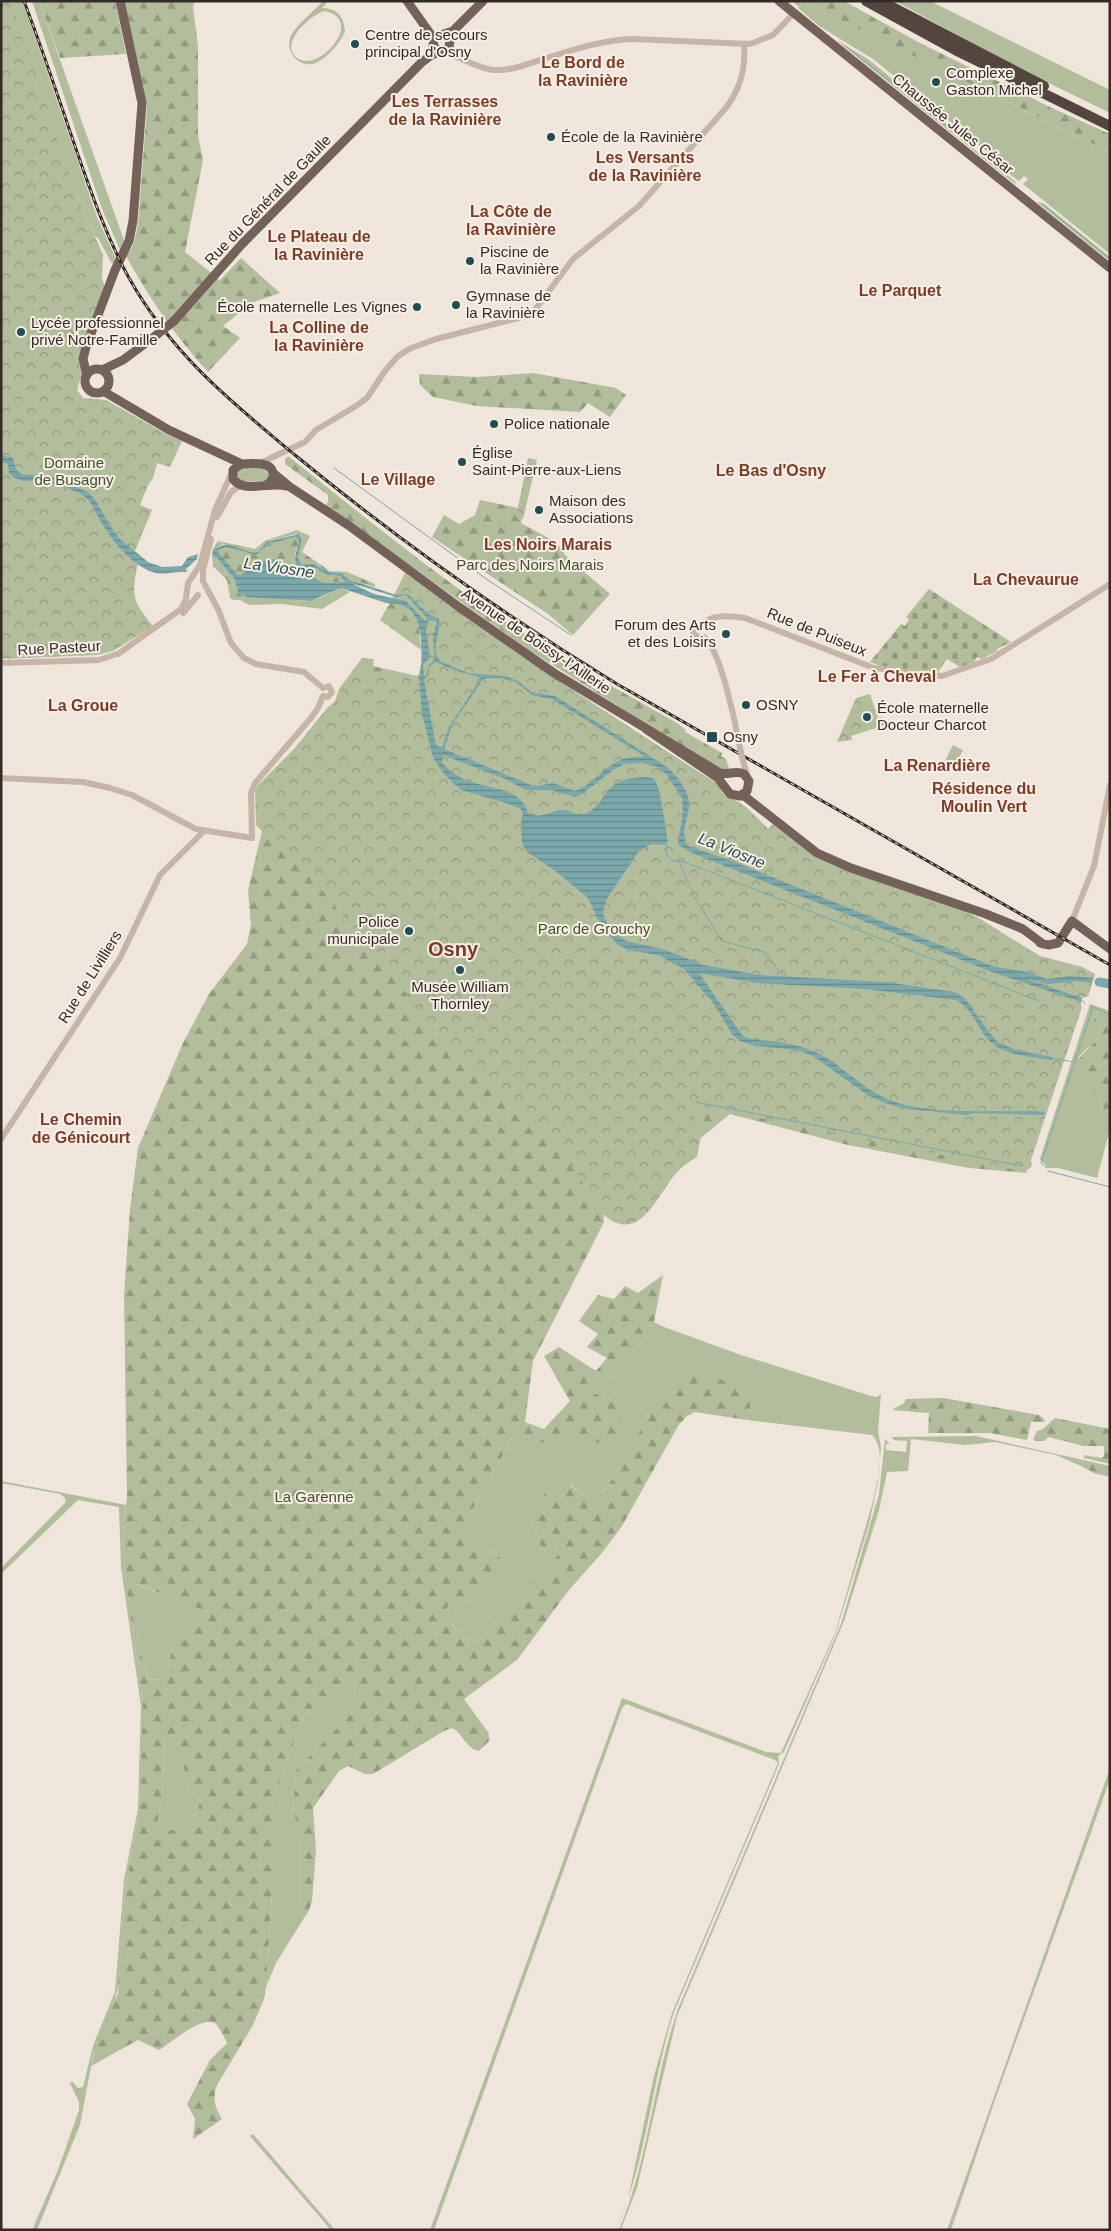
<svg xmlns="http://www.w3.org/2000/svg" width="1111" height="2231" font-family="Helvetica,sans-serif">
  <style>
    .green { fill: #b2bd9b; fill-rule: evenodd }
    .forest { fill: url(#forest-firs); fill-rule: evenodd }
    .cemetery { fill: url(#cemetery-stones) }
    .park { fill: url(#park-crowns) }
    .water { fill: url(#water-rules); fill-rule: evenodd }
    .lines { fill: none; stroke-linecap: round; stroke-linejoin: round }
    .stream { stroke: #7ba8aa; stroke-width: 1 }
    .river { stroke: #7ba8aa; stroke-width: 9 }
    .minor { stroke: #c6b5a7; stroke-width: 6 }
    .major { stroke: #746259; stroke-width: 9 }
    .highway { stroke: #54453f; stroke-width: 10 }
    .rail-casing { stroke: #332b27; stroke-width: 3 }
    .rail { stroke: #f7efe6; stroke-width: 1; stroke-dasharray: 4; stroke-linecap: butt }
    .minor-bridge { stroke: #c6b5a7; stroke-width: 6 }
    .major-bridge { stroke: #746259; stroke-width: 9 }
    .poi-dot { fill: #204e51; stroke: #f7efe6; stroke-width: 2 }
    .labels { text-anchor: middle; stroke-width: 4; stroke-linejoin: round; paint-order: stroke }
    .poi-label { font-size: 15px; fill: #332b27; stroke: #f7efe6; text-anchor: start }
    .street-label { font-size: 15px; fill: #332b27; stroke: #f7efe6 }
    .park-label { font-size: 15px; fill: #43502d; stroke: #f7efe6 }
    .neighbourhood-label { font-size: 16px; font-weight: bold; fill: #7c3b27; stroke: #f7efe6 }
    .water-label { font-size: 16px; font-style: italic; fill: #204e51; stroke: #f7efe6 }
    .district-label { font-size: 20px; font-weight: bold; fill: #7c3b27; stroke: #f7efe6 }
  </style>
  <defs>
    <pattern id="forest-firs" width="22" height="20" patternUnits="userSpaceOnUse" patternTransform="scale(1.25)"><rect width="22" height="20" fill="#b2bd9b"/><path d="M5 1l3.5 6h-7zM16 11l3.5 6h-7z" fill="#919a7e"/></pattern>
    <pattern id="cemetery-stones" width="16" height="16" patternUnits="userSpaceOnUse" patternTransform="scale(1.25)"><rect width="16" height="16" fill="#b2bd9b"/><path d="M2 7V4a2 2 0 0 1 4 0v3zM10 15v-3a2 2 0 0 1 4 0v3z" fill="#919a7e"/></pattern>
    <pattern id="park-crowns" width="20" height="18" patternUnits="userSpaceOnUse" patternTransform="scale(1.25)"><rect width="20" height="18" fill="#b2bd9b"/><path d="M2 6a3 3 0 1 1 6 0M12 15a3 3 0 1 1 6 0" fill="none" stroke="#919a7e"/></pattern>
    <pattern id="water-rules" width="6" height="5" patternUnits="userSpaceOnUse" patternTransform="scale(1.25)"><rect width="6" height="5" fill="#7ba8aa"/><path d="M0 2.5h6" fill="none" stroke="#65898a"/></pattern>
  </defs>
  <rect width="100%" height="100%" fill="#efe5da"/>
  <!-- green -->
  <path class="green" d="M9,1H22L29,19L97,217L116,259L112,264L98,238L95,236L76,193Z
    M32,1H39L125,243L120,250L102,209Z
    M323,1H328L322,8C338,8 344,17 345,32C340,43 324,62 312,64C294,66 283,46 293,32C301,21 314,11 323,1ZM325,11C365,20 321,69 301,60C274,48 310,14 325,11Z
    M895,1H930L1110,90V113L1018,68Z
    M803,2L1110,152V254L1023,184L1028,179L1024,176L1019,181L999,166L1001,163L873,59L819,26L798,8Z
    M835,39L868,59L952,128L957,136L1016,182L1015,184Z
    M1037,202L1043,203L1110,257V261Z
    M241,467L263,468L268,474V479L263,482L241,481L236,475Z
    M341,588L350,592L322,609L282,604L249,605L240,600L244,596L305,601L322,597Z
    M953,745L963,750L953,770L943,765Z
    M1090,1004L1110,1011V1015L1099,1011L1094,1020C1105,1042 1092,1041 1079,1057L1088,1082L1107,1114L1110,1129L1097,1178L1058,1168H1048L1040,1159Z
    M654,1322L664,1327L741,1355L871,1396L877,1397L881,1394L878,1431L881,1447L878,1482L869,1524L835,1635L784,1752L778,1756L779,1764L674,2012C651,2083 647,2161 616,2230L628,2199L654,2076L672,2013L778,1763L775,1760L626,1704L622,1708L434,2230H430L622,1698L766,1752L781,1753L835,1633L873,1501C877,1482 887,1450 872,1435L747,1420L751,1402L667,1388L647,1416L628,1457L595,1503L571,1485L532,1519L541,1548L545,1550H555L559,1553L543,1576L499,1614L489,1631L478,1642H469L455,1629L447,1608L453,1598L458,1597L468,1603L502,1559C489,1550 469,1538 466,1521L515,1433L557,1437L571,1426L586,1440L613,1401L594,1393L649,1335Z
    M976,1436L1083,1460L1081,1466L1056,1455L995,1442L966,1445L911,1439L908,1471L887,1472L879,1510L844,1621L677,2016L637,2188L621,2229L619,2230C649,2159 653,2081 678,2009L841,1624L879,1494L885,1439L890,1444H886V1450L906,1452L907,1441L894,1440L892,1437Z
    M1,1481L126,1505L123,1533L125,1575L143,1704V1731L140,1806L125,1891L119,1984L113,2006L93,2056L80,2125L37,2230H32L58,2170L79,2110V2102L70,2083L72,2081L78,2088L83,2087L93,2046L115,1992L124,1880L138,1809L141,1706L121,1567L119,1507L78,1500L1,1574V1568L66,1502L65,1498L60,1494L1,1483Z
    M135,1584L211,1613L175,1639L165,1679L148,1680L136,1630Z
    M354,1674L355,1710L296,1770L293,1812L300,1830L299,1909L309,1910L276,1963L266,1987L272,1893V1802L304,1715Z
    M165,1738L180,1745L189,1791L201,1800L193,1819L153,1840L162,1799Z
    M1110,1768V1779L1093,1827L996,2097L951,2230H947Z
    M253,2134L335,2230H331L250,2136Z"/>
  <!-- forest -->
  <path class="forest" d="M39,1H115L126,54L60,58Z
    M123,1H195L193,7L198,47V136L203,160L185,252L220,280L241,258L280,293L251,303L223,326L240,338L208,372C176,337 149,298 126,256L133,246L138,225L147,107Z
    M792,1H844L918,42L1052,108L1110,134V152L803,2L799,7Z
    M533,373L616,388L626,395L610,417L588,403L580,412L477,406L433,397L420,385L419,374L477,377Z
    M288,456C372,523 455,591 546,648C589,674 634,698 677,723L686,730L685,732L722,753L721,756L726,759L729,768L721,771L529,650L326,506L328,501V495L285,464V459Z
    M480,500L518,508L516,517L522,518L521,523C534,531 559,540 565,555L610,594L573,635L548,614L432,537L444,515L459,524L475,515Z
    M297,530L310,536L302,552L330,571L347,572L375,584V587L348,579L342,573L327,571L317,565H302L298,558L302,538L301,535L296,534L267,542L259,551L254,553L224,544L213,549L218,541L255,549L265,541Z
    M296,537L299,541L295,554L296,564L304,569C318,566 324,576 340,576L345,582L324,583L309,575L296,576L282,563H260L241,575H238L216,551L226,547L256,555L269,544Z
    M212,555L217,558L235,580L238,593L244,596L240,600H233L230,598L227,580L213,566Z
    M390,603C419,606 420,625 421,650L380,620Z
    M477,626L550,676L719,785C725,803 730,795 740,803C750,810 759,820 768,829L773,824L809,852L977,917L1040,956L1082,967L1095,974L1088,996L1082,998L1079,1015L1026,1173L969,1168L848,1145L730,1114L681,1154L603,1207L604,1222L533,1361L525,1422L544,1429L570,1401L544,1356L559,1347L596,1371L607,1358L587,1347L598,1334L579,1321L598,1295L614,1299L625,1286L638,1293L663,1275L654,1322L649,1335L594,1393L613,1401L623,1414L618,1438L605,1444L586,1440L571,1427L557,1437L535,1445L515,1433L466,1521C469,1538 489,1550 502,1559C493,1576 486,1596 468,1603L458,1597L453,1598L447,1608L455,1629L469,1642H478L489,1631L499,1614L532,1583L543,1576L559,1553L555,1550H545L541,1548L532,1519L549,1486L565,1482L595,1502C606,1488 617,1473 626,1458C641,1435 658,1376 692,1373C709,1372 728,1383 744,1389L751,1402L747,1420L695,1412L687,1416L678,1426L622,1526L601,1554L569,1590L517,1660L464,1699L488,1732L490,1740L479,1751C466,1749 463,1733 452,1728L444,1731L373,1774H365L348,1766L339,1771L313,1808L316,1851L312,1901L309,1910H299L300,1830L293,1812L296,1770L355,1710L354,1675L304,1715L272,1802V1893L266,1987L264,1999L253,2025L217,2085C212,2099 215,2107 222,2119L193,2139L195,2119L187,2104L210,2060L227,2043C224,2037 221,2030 217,2025C205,2012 171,2043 159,2050L138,2040L91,2066L99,2037L118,1993L125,1891L140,1806L143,1704L125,1576L123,1533L127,1497L124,1295L130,1209L138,1148L183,1043L209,994L247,944L251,925L248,890L262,831L256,825L255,790L258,785L295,748L327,708L335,701L339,689L362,658L374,659L373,666L417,676L420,673L419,678L884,921ZM136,1584L210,1613L175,1639L165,1679L148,1680L136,1630ZM165,1739L179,1745L189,1791L201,1800L193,1819L154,1839L162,1799Z
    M1099,1011L1110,1015V1129L1103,1107L1077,1065C1084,1043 1106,1046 1094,1020Z
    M943,1398L1039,1415L1045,1420L1044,1422H1031L1027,1440L990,1433H928L929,1413L892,1410L904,1403L906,1399Z
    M1055,1418L1110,1429V1464L1084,1458V1455L1102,1458L1104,1456V1447L1102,1446H1083L1049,1437L1044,1441H1035L1033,1439L1037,1431L1043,1429Z
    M1083,1460L1110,1466V1477L1094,1473L1081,1466Z"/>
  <!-- cemetery -->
  <path class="cemetery" d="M929,589L1011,642L997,649V651L982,659L977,657L974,662L960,667L947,659L938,672L883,667L870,662L901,624L905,626L909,620L906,617Z"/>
  <!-- park -->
  <path class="park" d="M1,1H9L20,27L76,193L103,255L102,278L105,288L81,350L82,373L77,390L83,398L106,400L166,434L182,441L170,467L157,463L153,478L148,485L140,505L152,510L132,558L138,563C131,596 132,600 153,626L113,651L97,655L1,659Z
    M528,458L537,460L523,519L516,517Z
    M405,573C507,648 613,717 719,785C725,803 730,795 740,803C750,810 759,820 768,829L773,824L809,852L957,908C987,920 1011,942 1040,956C1058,964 1078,965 1095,974L1088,996L1082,998L1081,1002L1078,1001L1082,1007L1031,1160L1032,1166L1025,1172L700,1106L692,1123L701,1136L697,1157C688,1162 680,1168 673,1177C655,1200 636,1249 599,1210L548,1127L531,1113L472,1072L461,1062L299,862L280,849L279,845L262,827L259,801L261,790L264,783L295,748L329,707L337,704L343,698L341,690L354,672L419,678C423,649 428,607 390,603Z
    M870,694L878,718L882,717L885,725L851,736L852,740L837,742L856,698Z"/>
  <!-- water -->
  <path class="water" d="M1,455L13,458L16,469L21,474L51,477L88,492L96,501L109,524L120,539L148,562L162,567L182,566L188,557L198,554L197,559L186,569L187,572C177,571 167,575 156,573C134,568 112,541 101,522C95,511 92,501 81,494C71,488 56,484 45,482C32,480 19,484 9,473L8,464L1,462Z
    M299,534L302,538L298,558L302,565L314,564L329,572L342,573L348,579L396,595L408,594L429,615L439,618C442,631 429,648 440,661L467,673L505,676L518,681L531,692L555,696L667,767C677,776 686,787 689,800C691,814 677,837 689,846L740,864L992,966L1027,972L1047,979L1070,976L1093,978L1091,983L1076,981L1049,984L1027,979L1081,998V1002L1078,1001L992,972L692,853L680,846L678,843L683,813L682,798L666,774L655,766L642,763L624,764L613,770L582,794L575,797L552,790H526L505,779L443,755L442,763L450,771L466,781L502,790L516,796L524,804L529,814C542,819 550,811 562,810C571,809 576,817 584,814C607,806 601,781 635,778C642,777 648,776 654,779C660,784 666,831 668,842L664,845L652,844L639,851L606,900L603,914L607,923L613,932L626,941L662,949L704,965L759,975L885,982L954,992L966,999L987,1030L998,1042L1016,1050L1052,1057V1060C1034,1057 1009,1056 994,1045C978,1033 975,1010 956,1000L865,989L756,983L699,973L742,1035C752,1041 759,1040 771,1041C783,1042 796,1045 808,1049C842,1061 861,1092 898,1103C929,1113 975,1111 1007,1111C1020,1112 1032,1110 1045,1112L1044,1115L975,1113L965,1115L901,1108L883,1102L866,1094L813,1056L797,1050L756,1046L740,1041L732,1034L714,1004L684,969L658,955L628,950L618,945L603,929L588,898L558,873L526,851L522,843L521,821L523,814L521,809L509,804L461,790L445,775L433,758L422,713L419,678L422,662L421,636L417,620L411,610L400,604L386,603L341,588L310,601L247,597L238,593L235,580L217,558L212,555L213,549L227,544L254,553L259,551L267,542ZM296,537L299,541L295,557L296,564L300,568H314L328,575L340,576L345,582L324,583L309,575L296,576C290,572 286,566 281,562C269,554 250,567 241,575H238L217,551L226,547L256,555L269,544ZM351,583L396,597L406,595L427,618V620L425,621L406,601L374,594ZM429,620L437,621L433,637L435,658L428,667L427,674L424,676L423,665L430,657L426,630ZM435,662L457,671L481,678L449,727L442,748L437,746L435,741L424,679L428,676L429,667ZM488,678H504L517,683L532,695L552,699L646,757C607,754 603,780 575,791L553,783L538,786L531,785L444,749L452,725L483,679Z"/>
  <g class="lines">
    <!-- stream -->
    <path class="stream" d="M846,47L951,129
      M1043,205L1110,259
      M334,468L485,578L571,635
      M666,844L667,855L671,860L685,862L1039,1001
      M680,863L694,896L722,941L764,952L785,978
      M1080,999L1085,1003
      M1093,1007L1110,1015
      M1050,1058L1074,1062
      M696,1102L1022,1166
      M1047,1168L1041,1163L1093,1007L1090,1006
      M1048,1171L1110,1187"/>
    <!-- river -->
    <path class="river" d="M1099,982L1110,984"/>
    <!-- minor -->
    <path class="minor" d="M444,52C462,57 475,68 494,70C511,71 527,64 543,59C573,50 602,40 633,39L750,44L773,35L794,13
      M258,464L305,442L316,430L356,406L367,398L385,371L398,356L411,348L436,339L526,316L534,311L573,259L639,206L725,109C740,90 746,68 744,44
      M217,517L231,492L241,485
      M203,581V570L211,539
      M205,585L218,609L231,643L244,658L256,664L304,672L323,688
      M183,613L198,595
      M703,625C710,613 733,616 745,618L874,668L942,676L991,659L1110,584
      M703,625H696L693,632L697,637H704
      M704,637C720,649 735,721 739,743
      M118,654L181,609L186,599L188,583L200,565L215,510L232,472
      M1,663L99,660L120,653
      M323,696L328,697L332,692L329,686L323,688
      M743,761L748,777
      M1,778L83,782L110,788L132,795L196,829L252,838L251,793L255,783L311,718L318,708L323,696
      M1072,921L1094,866L1110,785
      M1,1139L120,958L160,875L203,832"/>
    <!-- major -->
    <path class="major" d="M407,1L434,39
      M779,1L1110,268
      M445,35L450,40L449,47L444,52L438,51L433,45L435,37L453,31L483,1
      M174,321L242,244L421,63L430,56L439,52
      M85 381a12 12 0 1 1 24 0a12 12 0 1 1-24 0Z
      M102,370L123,360L154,337
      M87,375L83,359L86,347L115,270L129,241L133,221L142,103L120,1
      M103,391L169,430L242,464
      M273,473L290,487L348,525L459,607L554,673L720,773C729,775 736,770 744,774L749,781L747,791L740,796L730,794L718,778L646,729
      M266,485C270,483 273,480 273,475C273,460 250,464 241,464L233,470V479C244,494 271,481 286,486
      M743,795L817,853L851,868L986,914L1023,929L1043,944
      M1040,943L1048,945L1058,943L1072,921L1110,949"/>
    <!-- highway -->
    <path class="highway" d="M866,1L959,52L1110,126
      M881,1L1044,86"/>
    <!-- rail casing -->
    <g class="rail-casing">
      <path id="rail" d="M24,1C43,51 60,102 77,152C92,195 107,238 129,278C171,353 230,401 295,455C397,539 504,615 617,684L1110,965"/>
    </g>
    <!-- rail -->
    <use href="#rail" class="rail"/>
    <!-- minor-bridge -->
    <path class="minor-bridge" d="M739,743L743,761"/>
    <!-- major-bridge -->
    <path class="major-bridge" d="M154,337L174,321"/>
  </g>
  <!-- markers -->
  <g class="poi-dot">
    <circle cx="355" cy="44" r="5"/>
    <circle cx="936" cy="82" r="5"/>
    <circle cx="551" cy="137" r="5"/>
    <circle cx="470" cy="261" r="5"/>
    <circle cx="456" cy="305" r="5"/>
    <circle cx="417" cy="307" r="5"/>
    <circle cx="21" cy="332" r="5"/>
    <circle cx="494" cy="424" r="5"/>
    <circle cx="462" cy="462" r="5"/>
    <circle cx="539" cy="510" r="5"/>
    <circle cx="726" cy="634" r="5"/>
    <circle cx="746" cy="705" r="5"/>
    <circle cx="867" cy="717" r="5"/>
    <rect x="706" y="731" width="12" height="12" rx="2.5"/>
    <circle cx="409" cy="931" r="5"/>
    <circle cx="460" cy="970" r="5"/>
  </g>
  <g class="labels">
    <!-- poi labels -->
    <g class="poi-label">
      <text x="365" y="40">Centre de secours<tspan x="365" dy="17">principal d'Osny</tspan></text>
      <text x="946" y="78">Complexe<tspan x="946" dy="17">Gaston Michel</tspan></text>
      <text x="561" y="142">École de la Ravinière</text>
      <text x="480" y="257">Piscine de<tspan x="480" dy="17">la Ravinière</tspan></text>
      <text x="466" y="301">Gymnase de<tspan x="466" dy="17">la Ravinière</tspan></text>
      <text x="407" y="312" text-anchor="end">École maternelle Les Vignes</text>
      <text x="31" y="328">Lycée professionnel<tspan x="31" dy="17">privé Notre-Famille</tspan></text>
      <text x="504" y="429">Police nationale</text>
      <text x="472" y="458">Église<tspan x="472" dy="17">Saint-Pierre-aux-Liens</tspan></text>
      <text x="549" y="506">Maison des<tspan x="549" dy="17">Associations</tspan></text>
      <text x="716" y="630" text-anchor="end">Forum des Arts<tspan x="716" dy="17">et des Loisirs</tspan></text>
      <text x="756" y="710">OSNY</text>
      <text x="877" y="713">École maternelle<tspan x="877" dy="17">Docteur Charcot</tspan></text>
      <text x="723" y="742">Osny</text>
      <text x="399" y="927" text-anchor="end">Police<tspan x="399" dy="17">municipale</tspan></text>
      <text x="460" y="992" text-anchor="middle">Musée William<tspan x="460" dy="17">Thornley</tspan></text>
    </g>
    <!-- street labels -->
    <g class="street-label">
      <text transform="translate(953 124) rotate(39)" y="5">Chaussée Jules César</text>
      <text transform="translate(268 200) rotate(-46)" y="5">Rue du Général de Gaulle</text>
      <text transform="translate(817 632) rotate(22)" y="5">Rue de Puiseux</text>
      <text transform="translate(536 641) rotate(34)" y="5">Avenue de Boissy-l'Aillerie</text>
      <text transform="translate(59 648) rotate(-3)" y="5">Rue Pasteur</text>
      <text transform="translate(90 977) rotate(-58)" y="5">Rue de Livilliers</text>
    </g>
    <!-- park labels -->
    <g class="park-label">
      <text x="74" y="468">Domaine<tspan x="74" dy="17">de Busagny</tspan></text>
      <text x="530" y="570">Parc des Noirs Marais</text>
      <text x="594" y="934">Parc de Grouchy</text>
      <text x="314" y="1502">La Garenne</text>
    </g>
    <!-- neighbourhood labels -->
    <g class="neighbourhood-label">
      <text x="583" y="68">Le Bord de<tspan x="583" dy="18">la Ravinière</tspan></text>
      <text x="445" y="107">Les Terrasses<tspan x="445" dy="18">de la Ravinière</tspan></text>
      <text x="645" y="163">Les Versants<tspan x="645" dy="18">de la Ravinière</tspan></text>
      <text x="511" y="217">La Côte de<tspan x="511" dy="18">la Ravinière</tspan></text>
      <text x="319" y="242">Le Plateau de<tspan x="319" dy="18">la Ravinière</tspan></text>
      <text x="900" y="296">Le Parquet</text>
      <text x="319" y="333">La Colline de<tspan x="319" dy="18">la Ravinière</tspan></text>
      <text x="771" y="476">Le Bas d'Osny</text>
      <text x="398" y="485">Le Village</text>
      <text x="548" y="550">Les Noirs Marais</text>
      <text x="1026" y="585">La Chevaurue</text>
      <text x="877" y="682">Le Fer à Cheval</text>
      <text x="83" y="711">La Groue</text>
      <text x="937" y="771">La Renardière</text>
      <text x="984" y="794">Résidence du<tspan x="984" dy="18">Moulin Vert</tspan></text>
      <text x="81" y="1125">Le Chemin<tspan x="81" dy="18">de Génicourt</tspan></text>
    </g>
    <!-- water labels -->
    <g class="water-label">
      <text transform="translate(279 567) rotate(8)" y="6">La Viosne</text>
      <text transform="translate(732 850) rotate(22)" y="6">La Viosne</text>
    </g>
    <!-- district labels -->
    <g class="district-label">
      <text x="453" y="956">Osny</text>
    </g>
  </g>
  <!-- border -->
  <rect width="1111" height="2231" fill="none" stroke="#332b27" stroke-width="5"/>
</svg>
